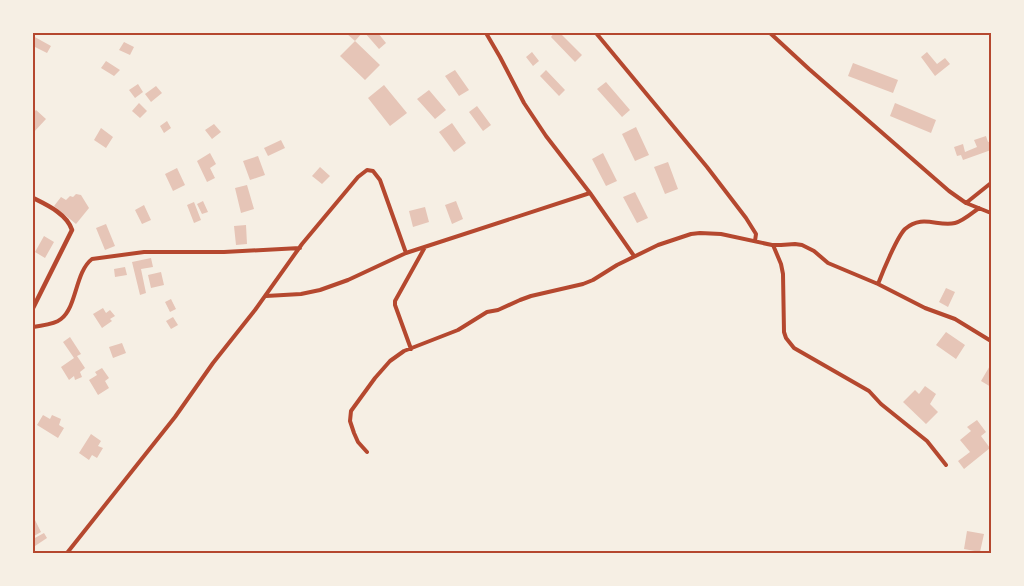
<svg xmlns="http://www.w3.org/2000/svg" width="1024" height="586" font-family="Roboto,sans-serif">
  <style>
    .building { fill: #e6c5b7 }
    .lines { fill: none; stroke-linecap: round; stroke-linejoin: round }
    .minor { stroke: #b5482f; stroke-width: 4 }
    .tertiary { stroke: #b5482f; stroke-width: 4.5 }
    .neatline { fill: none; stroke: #b5482f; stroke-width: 2 }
  </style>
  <rect width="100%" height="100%" fill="#f6efe4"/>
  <!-- building -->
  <path class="building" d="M346,33H362L355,41Z
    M365,33H378L386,43L379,49Z
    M554,33H560L582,55L575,62L551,37Z
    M33,36L51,46L47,53L33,46Z
    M355,41L380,65L365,80L340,56Z
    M124,42L134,47L130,55L119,50Z
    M532,52L539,61L533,66L526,57Z
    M927,52L937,64L945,58L950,64L935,76L921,57Z
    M106,61L120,70L114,76L101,68Z
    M853,63L898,80L893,93L848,76Z
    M455,70L469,90L459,96L445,76Z
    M546,70L565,90L559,96L540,76Z
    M606,82L630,110L622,117L597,89Z
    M138,84L143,92L135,98L129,90Z
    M384,85L407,113L390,126L368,98Z
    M156,86L162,93L151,102L145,94Z
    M429,90L446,110L435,119L417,99Z
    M139,103L147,111L140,118L132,111Z
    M895,103L936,120L931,133L890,116Z
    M477,106L491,125L483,131L469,112Z
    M36,110L46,119L33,133V113Z
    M167,121L171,128L164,133L160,126Z
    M452,123L466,143L454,152L439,132Z
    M214,124L221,132L212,139L205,130Z
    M636,127L649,155L635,161L622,134Z
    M101,128L113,137L106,148L94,140Z
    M986,136L988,142L991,141V150L963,160L961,155L957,156L954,147L963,144L965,152L977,147L974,140Z
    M281,140L285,148L268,156L264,148Z
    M210,153L216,164L210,168L215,178L207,182L197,161Z
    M603,153L617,181L606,186L592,159Z
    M258,156L265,175L250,180L243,161Z
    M668,162L678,189L665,194L654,167Z
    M320,167L330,176L322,184L312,176Z
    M177,168L185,185L173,191L165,174Z
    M247,185L254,209L241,213L235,188Z
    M635,192L648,218L637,223L623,197Z
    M76,194L81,195L89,208L76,224L54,206L61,197L66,200L70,196L73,197Z
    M203,201L208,212L202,214L197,204Z
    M456,201L463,219L452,224L445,205Z
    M194,202L201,220L194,223L187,205Z
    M144,205L151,220L142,224L135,210Z
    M425,207L429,222L413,227L409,211Z
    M106,224L115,246L105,250L96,228Z
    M246,225L247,244L236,245L234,226Z
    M44,236L54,242L45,258L35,252Z
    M151,258L153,267L141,269L146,293L140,295L132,262Z
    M125,267L127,275L115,277L114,269Z
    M161,272L164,285L151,288L148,275Z
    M946,288L955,292L948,307L939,302Z
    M171,299L176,309L170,312L165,302Z
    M103,308L106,313L110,310L115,316L110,319L112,321L102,328L93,314Z
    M173,317L178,325L171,329L166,321Z
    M946,332L965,345L956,359L936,345Z
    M70,337L81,354L77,356L85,368L80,372L82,377L75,380L74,376L69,380L61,367L74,358L63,342Z
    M122,343L126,353L113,358L109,347Z
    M991,364V387L981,381Z
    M102,368L109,378L105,381L109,388L98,395L89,380L97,375L95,372Z
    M925,386L936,394L930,404L938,412L926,424L903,402L915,390L919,394Z
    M43,415L50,419L52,415L61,419L59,425L64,428L58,438L37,425Z
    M977,420L986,432L981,436L990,448L964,469L958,461L970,452L960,440L971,431L967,427Z
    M91,434L101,441L98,446L103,448L97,458L92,455L89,460L79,453Z
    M35,520L41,532L34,536L33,521Z
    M967,531L984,534L980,552L964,549Z
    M44,533L47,538L35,546L33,539Z"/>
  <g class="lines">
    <!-- minor -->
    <path class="minor" d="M486,33L500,57L524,103L546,136L590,193L634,256
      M596,33L707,167L746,218L756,234L755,241
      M770,33L809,69L949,191L966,203L991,213
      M966,203L991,183
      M773,245L781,264L783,274L784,332L786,338L794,348L869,391L881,404L927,441L946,465
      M878,284C883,271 897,237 905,229C922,214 938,227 955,223C963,221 972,213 979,208
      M266,296L301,294L320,290L348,280L406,253L590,193
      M33,327C42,325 54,325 61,319C77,307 75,272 92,259L144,252H224L300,248
      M411,349L395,305V301L425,247
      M367,452L358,442L354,433L350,421L351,411L375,378L390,361L404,351L458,330L487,312L498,310L520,300L531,296L583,284L593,280L617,265L658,245L691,234L700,233L721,234L772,245H781L795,244L802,245L814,251L828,263L878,284L925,308L955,319L991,341
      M67,553L175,417L213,363L255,310L302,244L358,177L367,170L373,171L380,180L406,253"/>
    <!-- tertiary -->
    <path class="tertiary" d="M33,198C47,205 67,214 72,230L33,308"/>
  </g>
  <!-- border -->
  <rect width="1024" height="586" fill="none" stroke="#f6efe4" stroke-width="69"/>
  <rect x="34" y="34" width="956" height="518" class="neatline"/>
</svg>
